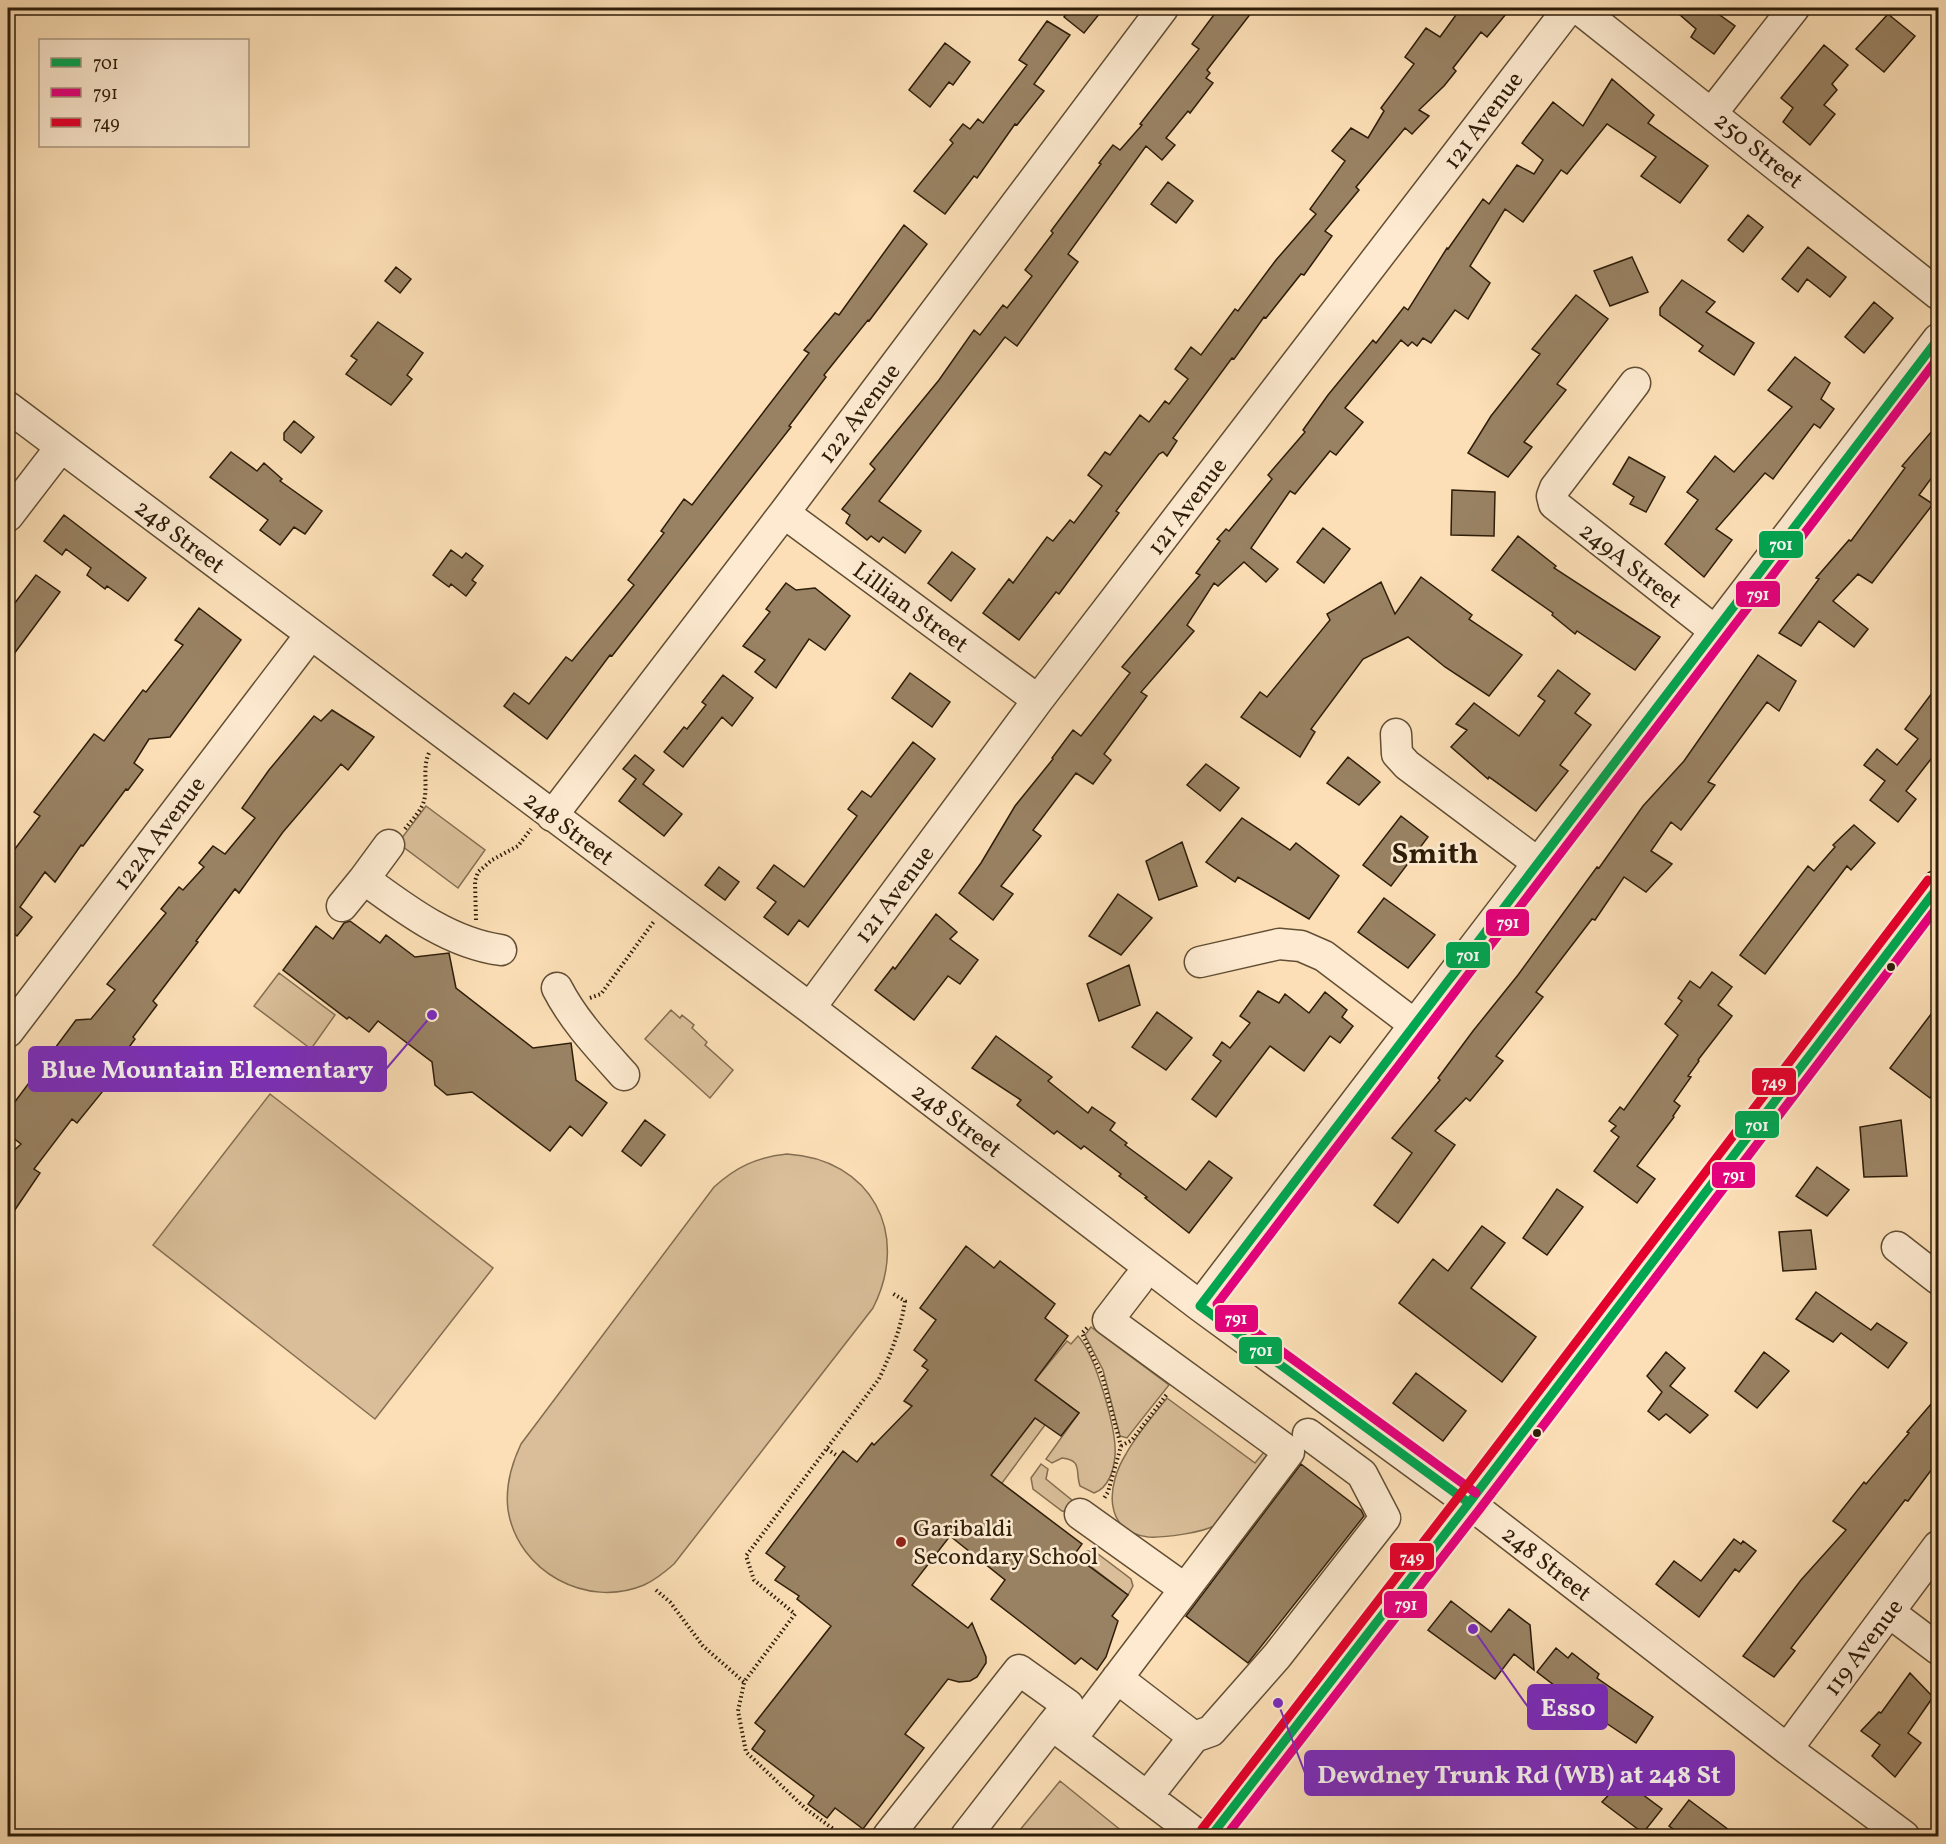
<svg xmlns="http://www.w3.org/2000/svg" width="1946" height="1844" font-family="Vollkorn,serif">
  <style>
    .green { fill: #d9be99; stroke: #846e51; stroke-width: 1.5 }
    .building { fill: #998263; stroke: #2e1d09; stroke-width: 1.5 }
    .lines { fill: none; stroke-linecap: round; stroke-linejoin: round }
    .minor-casing { stroke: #624e34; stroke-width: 33 }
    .major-casing { stroke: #2e1d09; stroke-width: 36 }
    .path { stroke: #2e1d09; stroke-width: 4; stroke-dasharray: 1.5 3; stroke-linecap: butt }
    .minor { stroke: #fdead0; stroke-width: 30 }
    .major { stroke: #fcdfb6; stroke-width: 33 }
    .bus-1-casing { stroke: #fdead0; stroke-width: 14 }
    .bus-2-casing { stroke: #fdead0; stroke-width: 14 }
    .bus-3-casing { stroke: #fdead0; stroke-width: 14 }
    .bus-1 { stroke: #00a651; stroke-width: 9 }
    .bus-2 { stroke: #e5007d; stroke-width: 9 }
    .bus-3 { stroke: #e4002b; stroke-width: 9 }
    .bus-dot { fill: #2e1d09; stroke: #fdead0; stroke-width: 2 }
    .poi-dot { fill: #8f2418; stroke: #fdead0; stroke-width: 2 }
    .labels { text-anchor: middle; stroke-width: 5; stroke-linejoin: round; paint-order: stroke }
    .street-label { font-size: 24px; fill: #2e1d09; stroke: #fdead0 }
    .poi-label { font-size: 24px; fill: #2e1d09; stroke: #fdead0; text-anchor: start }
    .district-label { font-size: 30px; font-weight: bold; fill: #2e1d09; stroke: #fdead0 }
    .leader { fill: none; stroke: #7b2cbf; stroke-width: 2 }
    .callout-dot { fill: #7b2cbf; stroke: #fdead0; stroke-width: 2 }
    .callout { fill: #7b2cbf; stroke: #7b2cbf; stroke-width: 2 }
    .callout-label { font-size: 26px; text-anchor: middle; font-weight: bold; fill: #fff }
    .line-badge { stroke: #fdead0; stroke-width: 2 }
    .badge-label { font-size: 16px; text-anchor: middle; font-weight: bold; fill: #fff }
  </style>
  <rect width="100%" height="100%" fill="#fcdfb6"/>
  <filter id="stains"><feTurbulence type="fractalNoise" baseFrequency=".00333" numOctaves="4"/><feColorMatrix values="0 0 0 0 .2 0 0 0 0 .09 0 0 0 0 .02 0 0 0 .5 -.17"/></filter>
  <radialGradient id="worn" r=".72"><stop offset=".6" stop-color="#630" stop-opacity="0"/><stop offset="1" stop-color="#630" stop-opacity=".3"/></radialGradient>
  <!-- green -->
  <path class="green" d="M426,806L485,850L458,888L398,843Z
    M279,973L335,1015L311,1049L254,1006Z
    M671,1010L680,1018L682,1015L694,1025L692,1028L707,1042L705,1045L733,1070L710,1098L645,1039Z
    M270,1094L493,1268L375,1419L153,1245Z
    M787,1154C871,1159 911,1233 873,1308L674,1564C665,1572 655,1580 644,1585C587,1609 518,1572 508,1510C505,1486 511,1465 521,1444L714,1187C736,1167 757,1157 787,1154Z
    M1091,1327L1169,1385L1127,1438L1120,1436L1103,1370L1085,1335Z
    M1078,1336C1095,1354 1117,1430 1115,1455C1114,1469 1109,1488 1094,1493L1080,1486C1075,1472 1083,1460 1062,1458L1052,1463L1046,1459L1079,1413L1035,1380L1067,1341L1071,1344Z
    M1167,1398L1255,1463L1264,1452L1269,1456C1261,1467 1224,1521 1216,1525C1202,1533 1163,1538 1148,1537C1102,1531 1107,1484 1126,1454C1137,1434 1153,1416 1167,1398Z
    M1035,1418L1045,1425L999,1487L988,1479Z
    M1041,1464L1048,1469L1046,1479L1073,1501L1074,1503L1067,1512L1062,1511L1033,1489L1031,1478Z
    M1087,1551H1094L1131,1579L1133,1586L1128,1595L1080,1558Z
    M1060,1781L1128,1836H1015Z"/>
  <!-- building -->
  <path class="building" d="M1072,8H1104L1084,33L1064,17Z
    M1219,8H1255L1207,70L1210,73L1206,78L1213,83L1190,113L1188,111L1166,138L1175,145L1162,160L1146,146L1068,254L1078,262L1017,346L1005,337L879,501L921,531L905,553L883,537L879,542L871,536L867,540L846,523L850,515L842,509L875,469L870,464L939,380L974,330L980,335L1003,305L1007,308L1032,276L1025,270L1053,233L1051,231L1101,164L1099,163L1113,145L1120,150L1142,125L1140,124L1199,49L1192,44Z
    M1461,8H1511L1487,37L1481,32L1453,68L1456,71L1444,86L1419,110L1429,116L1412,134L1405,128L1356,187L1359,190L1325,231L1332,236L1304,275L1301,274L1266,318L1264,317L1234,359L1232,358L1173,438L1177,441L1167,456L1163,452L1159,454L1116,511L1119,513L1059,594L1056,592L1019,640L983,613L1009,579L1013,583L1047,537L1053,541L1070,520L1074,523L1102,486L1088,475L1105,452L1110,455L1140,415L1149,422L1165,401L1169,404L1188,379L1175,369L1191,347L1201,355L1235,309L1238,311L1276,260L1316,214L1310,209L1345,161L1332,151L1351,128L1368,138L1384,111L1381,108L1414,64L1405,57L1426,28L1440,37Z
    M1672,8H1710L1735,26L1714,54L1691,37L1696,29Z
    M1888,14L1915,36L1884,72L1856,49Z
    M1047,21L1070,35L1034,84L1044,91L1017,125L1015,124L977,178L974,176L945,214L914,191L953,143L950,140L963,124L970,129L978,119L983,123L1027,65L1019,60Z
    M945,43L970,62L953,85L949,82L930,107L909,90Z
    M1824,45L1848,65L1832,84L1837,90L1824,105L1835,114L1810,145L1783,122L1793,108L1781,98Z
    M1612,79L1654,115L1648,123L1708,166L1680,203L1641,176L1656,157L1607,124L1567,174L1561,170L1523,222L1505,209L1470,266L1490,283L1468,319L1455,310L1431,343L1423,338L1417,346L1412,342L1408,346L1401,340L1345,408L1363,422L1336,455L1330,451L1295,494L1290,491L1251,548L1278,569L1266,582L1244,562L1218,586L1214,583L1187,625L1194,631L1141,692L1147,696L1104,754L1111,760L1093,784L1076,773L1033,830L1041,836L1001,886L1013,894L993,920L959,893L981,863L1015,806L1053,759L1052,758L1073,730L1081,736L1130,673L1122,667L1200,575L1196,573L1220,541L1217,539L1226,529L1229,531L1272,479L1268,475L1305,432L1303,430L1328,395L1373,340L1376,343L1404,307L1408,310L1447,248L1448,249L1483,199L1489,204L1517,165L1534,174L1543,160L1522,143L1553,102L1583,126Z
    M1168,182L1193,201L1176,223L1151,204Z
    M1748,215L1763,227L1743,252L1728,240Z
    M904,225L927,244L869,321L868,320L824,375L826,377L789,426L791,427L612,656L610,655L547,739L504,706L514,693L529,704L566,657L572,661L634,585L628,580L664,533L661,531L684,499L692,505L809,353L804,350L835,313L839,315Z
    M1808,247L1846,277L1830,297L1807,279L1798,292L1782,279Z
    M1632,257L1648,292L1610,306L1594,271Z
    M396,267L411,279L400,293L385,281Z
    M1682,280L1715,302L1706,312L1754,343L1734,375L1699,351L1703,346L1660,315V308Z
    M1576,295L1608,319L1557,384L1566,390L1524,442L1532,447L1508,477L1468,453L1491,416L1540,354L1532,349Z
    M1874,302L1893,318L1864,353L1845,337Z
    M378,322L423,353L407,375L412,379L391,405L346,374L357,360L351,356Z
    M1795,357L1830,383L1821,399L1834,409L1820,428L1814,424L1773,479L1765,473L1716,529L1732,540L1704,577L1665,544L1698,500L1687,492L1715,456L1734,472L1792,407L1768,390Z
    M294,421L314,437L301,453L284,440V433Z
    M1938,424V469L1919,495L1933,504L1872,583L1858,574L1833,601L1868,629L1854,647L1819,621L1801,646L1779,633L1819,579L1816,578L1849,540L1851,541L1905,468L1902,466Z
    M231,452L257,471L264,463L282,479L280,481L322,511L305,534L294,527L280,545L260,530L268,520L210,477Z
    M1629,457L1665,477L1646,512L1630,504L1634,497L1613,484Z
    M1452,490L1495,492L1494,536L1451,535Z
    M64,515L146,578L128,601L107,586L105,589L87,575L91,568L66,549L62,555L44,541Z
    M1323,528L1350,549L1324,583L1297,562Z
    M1518,536L1556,566L1554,568L1660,637L1635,670L1577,631L1575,634L1552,615L1553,613L1492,570Z
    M451,550L462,558L466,553L483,566L472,580L476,583L466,596L451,584L449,587L433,575Z
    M952,552L975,569L951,601L928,583Z
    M36,575L60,592L8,662V612Z
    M1421,577L1472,615L1469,619L1522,655L1489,696L1445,667L1408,637L1363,659L1311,729L1315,732L1300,757L1241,717L1260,692L1267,697L1330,620L1327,614L1381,582L1395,614Z
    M786,583L796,590L815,588L850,616L825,650L809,639L776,688L755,672L765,660L743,646L770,612L766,609Z
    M199,608L241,640L170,737L149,739L134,763L143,770L128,790L126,789L83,846L81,845L55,882L45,872L20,907L32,917L17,936L8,928V858L40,816L34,812L94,734L104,741L143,690L146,692L183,645L175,640Z
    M1758,655L1796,681L1779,711L1767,702L1708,782L1715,785L1681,830L1671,822L1651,851L1672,864L1646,892L1624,877L1595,920L1592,919L1536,992L1543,997L1496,1056L1503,1061L1470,1101L1466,1098L1435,1131L1455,1145L1398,1223L1374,1205L1412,1153L1392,1138L1440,1080L1438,1078L1473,1031L1518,975L1597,867L1599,868L1643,806L1684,761Z
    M1558,670L1590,694L1575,713L1591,725L1560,765L1568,771L1536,811L1489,777L1488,779L1451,747L1467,730L1456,724L1474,703L1519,736L1545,701L1538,696Z
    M910,673L950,702L932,727L892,698Z
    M723,675L753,698L732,726L722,717L683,767L664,752L684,727L687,729L706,705L702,702Z
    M1938,685V750L1906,791L1916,799L1898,822L1870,800L1885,781L1864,765L1877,749L1897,765L1918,739L1905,729Z
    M332,710L374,737L348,770L341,764L283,832L239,893L235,889L196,941L198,942L153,1001L157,1005L133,1037L135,1039L99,1088L103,1091L77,1123L72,1119L34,1169L40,1173L8,1220V1156L21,1144L8,1134V1111L76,1020L91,1019L115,990L107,984L166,913L161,909L179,887L183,890L204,867L199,863L213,846L225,854L255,818L242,808L269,770L314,716L321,721Z
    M913,742L935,759L808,927L799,920L788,935L764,917L776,902L757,888L774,865L804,887L857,816L848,809L862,791L871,797Z
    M635,755L654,770L643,784L682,814L664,836L619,801L636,779L623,769Z
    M1348,757L1380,782L1359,805L1327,783Z
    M1206,764L1239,788L1220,811L1187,785Z
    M1401,816L1428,837L1391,886L1363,865Z
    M1242,818L1290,850L1296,843L1339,876L1309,919L1238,877L1235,882L1206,862Z
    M1854,825L1875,843L1851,870L1847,866L1765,974L1740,955L1808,866L1814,871L1835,847L1833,845Z
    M1182,842L1197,886L1159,900L1146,861Z
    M719,867L739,882L725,900L705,885Z
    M1118,894L1152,918L1121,955L1089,936Z
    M1384,898L1435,935L1408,968L1358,932Z
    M936,914L957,932L950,939L978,960L960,984L948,976L914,1020L875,990L893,967L895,969Z
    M350,921L380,943L386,935L415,957L449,953L456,988L533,1048L571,1043L576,1080L607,1103L582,1136L570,1126L550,1151L472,1092L447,1095L435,1085L432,1062L378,1021L369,1032L349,1017L347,1019L283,970L316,926L333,939L344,923Z
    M1129,965L1140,1005L1099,1021L1087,984Z
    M1712,972L1732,987L1718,1005L1732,1016L1698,1060L1699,1061L1688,1076L1691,1077L1674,1101L1680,1106L1673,1116L1674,1117L1637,1166L1655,1179L1637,1203L1594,1171L1619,1137L1611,1131L1616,1126L1609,1121L1620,1107L1624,1110L1678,1035L1665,1024L1682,1001L1678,998L1690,981L1700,988Z
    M1258,991L1279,1003L1285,994L1309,1013L1325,992L1347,1010L1342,1017L1353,1026L1340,1043L1330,1036L1304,1071L1270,1046L1216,1117L1192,1099L1221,1061L1213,1055L1222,1042L1230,1048L1250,1023L1240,1016Z
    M1938,1005V1086L1930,1098L1890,1068Z
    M1157,1012L1192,1038L1166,1070L1132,1047Z
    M996,1036L1052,1077L1048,1081L1088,1113L1092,1107L1115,1123L1110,1130L1127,1143L1125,1145L1186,1190L1209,1161L1232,1178L1189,1233L1145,1198L1147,1197L1119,1176L1121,1174L1084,1146L1081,1149L1057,1131L1054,1134L1017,1105L1021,1100L972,1068Z
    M645,1120L665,1135L641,1166L622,1151Z
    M1901,1120L1907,1176L1864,1177L1860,1127Z
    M1817,1167L1849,1190L1827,1216L1796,1196Z
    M1557,1189L1583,1207L1547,1255L1523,1238Z
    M1482,1226L1505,1243L1471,1288L1536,1337L1502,1382L1399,1303L1433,1259L1448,1271Z
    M1811,1230L1816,1269L1783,1271L1779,1232Z
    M966,1246L994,1268L1000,1261L1055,1304L1045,1318L1068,1336L1035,1380L1079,1413L1061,1436L1035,1418L991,1475L1082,1544L1074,1555L1128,1595L1112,1616L1118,1621L1106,1657L1097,1670L1081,1658L1075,1664L991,1599L1005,1580L950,1536L912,1585L968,1628L972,1623L986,1657V1663L977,1677L970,1681L959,1682L948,1679L905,1734L924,1748L863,1829L835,1808L827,1818L808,1804L814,1796L752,1749L765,1731L755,1723L831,1626L797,1599L799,1596L775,1580L785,1567L766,1553L843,1451L857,1462L872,1443L874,1445L912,1406L904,1401L928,1370L922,1366L927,1360L914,1350L936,1320L920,1308Z
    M1816,1292L1871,1330L1877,1323L1907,1343L1888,1368L1841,1333L1833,1342L1796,1319Z
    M1666,1352L1685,1368L1670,1386L1708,1415L1690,1433L1666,1414L1659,1420L1648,1411L1662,1392L1647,1376Z
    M1764,1352L1789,1371L1757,1408L1735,1391Z
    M1416,1373L1466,1411L1443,1441L1393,1403Z
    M1938,1396V1461L1908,1501L1905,1500L1791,1648L1795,1651L1774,1677L1743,1656L1801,1580L1846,1530L1833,1521L1864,1482L1866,1484L1909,1433L1907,1432Z
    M1301,1464L1361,1510L1364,1516L1248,1663L1186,1616Z
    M1734,1539L1741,1544L1743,1541L1756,1551L1739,1572L1735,1569L1699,1617L1656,1584L1674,1561L1701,1581Z
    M1451,1601L1491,1632L1509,1609L1530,1625L1534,1670L1514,1654L1495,1679L1428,1630Z
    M1556,1648L1568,1658L1572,1653L1599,1674L1597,1678L1653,1717L1636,1743L1585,1709L1537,1672Z
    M1910,1673L1933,1697L1908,1733L1921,1743L1895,1777L1872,1756L1880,1745L1861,1731L1879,1712L1881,1713Z
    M1623,1780L1662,1809L1643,1833L1602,1802Z
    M1689,1800L1737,1836H1683L1669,1826Z"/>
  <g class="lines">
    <!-- minor casing -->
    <g class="minor-casing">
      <path id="minor" d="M1578,8L1938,294
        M1712,113L1794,8
        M1635,383L1555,488L1552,496L1554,504L1715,631
        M8,407L810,1008L1200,1306L1469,1503L1787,1749L1904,1836
        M784,513L1038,700
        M8,516L61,447
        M1396,734L1397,754L1407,765L1538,863
        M552,816L784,513L1163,8
        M389,845L364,879C405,909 449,943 501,950
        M342,906L364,879
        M1200,962L1279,944L1301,946L1324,956L1415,1025
        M557,988C574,1021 599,1047 624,1075
        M810,1008L1038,700L1569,8
        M8,1032L311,634
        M1897,1247L1938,1279
        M1200,1306L1938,339
        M1080,1514L1185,1589
        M1889,1612L1938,1649
        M1117,1678L1194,1737
        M1071,1739L1289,1452L1108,1320L1138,1281
        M1787,1749L1938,1546
        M1147,1797L1194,1737L1211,1731L1277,1656L1385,1518L1362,1474L1308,1434
        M888,1836L1019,1670L1068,1705L1052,1725L1199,1836
        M966,1836L1052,1725"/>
    </g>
    <!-- major casing -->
    <g class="major-casing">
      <path id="major" d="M1211,1836L1469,1503L1938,887"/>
    </g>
    <!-- path -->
    <path class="path" d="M405,829C412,820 421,811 424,801C428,785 422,768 429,753
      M476,920L475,881L478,872L492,860L518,846L531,829
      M590,998L601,994L655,920
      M1087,1328L1082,1333L1102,1376L1121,1446L1108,1492L1103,1500
      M1121,1446L1132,1440L1167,1394
      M827,1449L839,1457
      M656,1590L670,1602L703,1646L744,1682L795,1614L754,1580L746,1556L879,1379C891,1353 901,1329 905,1301L892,1293
      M744,1683L738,1711L746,1752L806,1809L843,1836"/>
    <!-- minor -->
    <use href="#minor" class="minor"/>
    <!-- major -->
    <use href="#major" class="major"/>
    <!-- bus-1 casing -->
    <g class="bus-1-casing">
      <path id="bus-1" d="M1469,1503L1200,1306L1938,339
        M1211,1836L1469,1503L1938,887"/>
    </g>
    <!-- bus-2 casing -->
    <g class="bus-2-casing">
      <path id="bus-2" d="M1476,1493L1217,1304L1938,358
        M1226,1836L1479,1510L1938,906"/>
    </g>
    <!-- bus-3 casing -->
    <g class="bus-3-casing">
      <path id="bus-3" d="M1202,1829L1459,1496L1928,880"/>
    </g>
    <!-- bus-1 -->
    <use href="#bus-1" class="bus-1"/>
    <!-- bus-2 -->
    <use href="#bus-2" class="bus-2"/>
    <!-- bus-3 -->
    <use href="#bus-3" class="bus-3"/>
  </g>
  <!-- markers -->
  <g class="bus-dot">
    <circle cx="1891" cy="967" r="5"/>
    <circle cx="1537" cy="1433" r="5"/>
  </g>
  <circle class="poi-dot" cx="901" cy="1542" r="6"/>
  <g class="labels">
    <!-- street labels -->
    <g class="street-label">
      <text transform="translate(1483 120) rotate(-53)" y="8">121 Avenue</text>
      <text transform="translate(1759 150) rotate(39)" y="8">250 Street</text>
      <text transform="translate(859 413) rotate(-53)" y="8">122 Avenue</text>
      <text transform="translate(1187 506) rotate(-53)" y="8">121 Avenue</text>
      <text transform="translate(180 536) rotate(37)" y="8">248 Street</text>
      <text transform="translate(1631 565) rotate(38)" y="8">249A Street</text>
      <text transform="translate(911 607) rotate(36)" y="8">Lillian Street</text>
      <text transform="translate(569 828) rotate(37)" y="8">248 Street</text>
      <text transform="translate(159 833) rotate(-53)" y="8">122A Avenue</text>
      <text transform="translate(894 894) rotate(-53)" y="8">121 Avenue</text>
      <text transform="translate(957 1120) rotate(37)" y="8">248 Street</text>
      <text transform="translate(1547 1563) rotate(38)" y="8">248 Street</text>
      <text transform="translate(1863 1647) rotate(-53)" y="8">119 Avenue</text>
    </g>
    <!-- poi labels -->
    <g class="poi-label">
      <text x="913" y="1536">Garibaldi<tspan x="913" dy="28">Secondary School</tspan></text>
    </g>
    <!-- district labels -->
    <g class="district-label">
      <text x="1435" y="863">Smith</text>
    </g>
  </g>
  <!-- callouts -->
  <path class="leader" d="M432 1015L386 1069M1473 1629L1528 1707M1278 1703L1305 1773"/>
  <g class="callout-dot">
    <circle cx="432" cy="1015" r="6"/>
    <circle cx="1473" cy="1629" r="6"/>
    <circle cx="1278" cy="1703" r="6"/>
  </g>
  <g class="callout">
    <rect x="29" y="1047" width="357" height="44" rx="6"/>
    <rect x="1528" y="1685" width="79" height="44" rx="6"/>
    <rect x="1305" y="1751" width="429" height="44" rx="6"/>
  </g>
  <g class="callout-label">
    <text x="207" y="1078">Blue Mountain Elementary</text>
    <text x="1568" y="1716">Esso</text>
    <text x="1519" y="1783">Dewdney Trunk Rd (WB) at 248 St</text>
  </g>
  <g class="line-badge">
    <rect x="1758" y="530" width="46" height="29" rx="6" fill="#00a651"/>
    <rect x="1735" y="580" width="46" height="28" rx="6" fill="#e5007d"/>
    <rect x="1485" y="908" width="45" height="29" rx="6" fill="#e5007d"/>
    <rect x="1445" y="941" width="46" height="28" rx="6" fill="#00a651"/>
    <rect x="1751" y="1067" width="46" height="29" rx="6" fill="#e4002b"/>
    <rect x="1734" y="1110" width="46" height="29" rx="6" fill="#00a651"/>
    <rect x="1711" y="1161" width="45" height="28" rx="6" fill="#e5007d"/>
    <rect x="1214" y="1304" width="45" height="29" rx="6" fill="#e5007d"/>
    <rect x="1238" y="1336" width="45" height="29" rx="6" fill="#00a651"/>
    <rect x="1389" y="1542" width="46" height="29" rx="6" fill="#e4002b"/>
    <rect x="1383" y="1590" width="45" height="29" rx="6" fill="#e5007d"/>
  </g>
  <g class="badge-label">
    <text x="1781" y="550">701</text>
    <text x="1758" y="600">791</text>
    <text x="1508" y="928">791</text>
    <text x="1468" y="961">701</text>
    <text x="1774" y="1088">749</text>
    <text x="1757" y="1131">701</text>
    <text x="1734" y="1181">791</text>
    <text x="1236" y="1324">791</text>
    <text x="1261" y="1356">701</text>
    <text x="1412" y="1563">749</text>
    <text x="1406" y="1610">791</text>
  </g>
  <!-- margin -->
  <rect width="1946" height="1844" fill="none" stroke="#fcdfb6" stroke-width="30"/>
  <rect x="9" y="9" width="1928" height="1826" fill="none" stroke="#2e1d09" stroke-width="3"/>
  <rect x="15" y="15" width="1916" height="1814" fill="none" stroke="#2e1d09" stroke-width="1.5"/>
  <!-- legend -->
  <rect x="39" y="39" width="210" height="108" fill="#fdead0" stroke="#aa9880" stroke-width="1.5"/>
  <rect x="51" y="58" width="30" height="9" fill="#00a651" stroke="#aa9880" stroke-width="1.5"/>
  <text x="93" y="69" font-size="18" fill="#2e1d09">701</text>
  <rect x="51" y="88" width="30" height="9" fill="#e5007d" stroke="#aa9880" stroke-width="1.5"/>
  <text x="93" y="99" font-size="18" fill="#2e1d09">791</text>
  <rect x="51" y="118" width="30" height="9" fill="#e4002b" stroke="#aa9880" stroke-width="1.5"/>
  <text x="93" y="129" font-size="18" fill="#2e1d09">749</text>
  <rect width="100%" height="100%" filter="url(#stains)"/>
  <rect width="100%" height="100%" fill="url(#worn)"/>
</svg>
